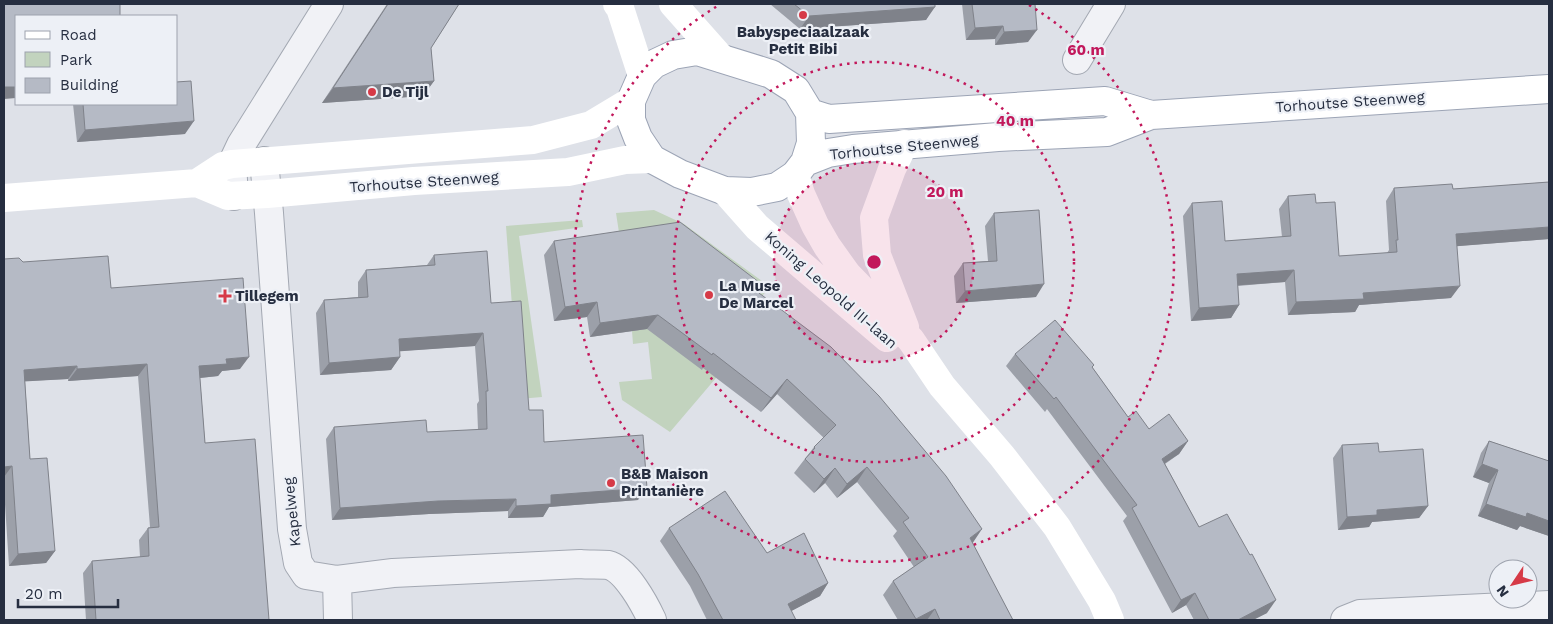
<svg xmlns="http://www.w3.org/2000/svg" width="1553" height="624" font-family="'Work Sans',sans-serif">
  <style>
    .green { fill: #c2d3be }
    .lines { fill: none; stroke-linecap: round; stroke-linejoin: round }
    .street-casing { stroke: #a3a8b2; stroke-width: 30 }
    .primary-casing { stroke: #9ca4b5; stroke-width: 30 }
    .street { stroke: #f1f2f6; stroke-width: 28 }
    .secondary { stroke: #fff; stroke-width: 28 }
    .primary { stroke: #fff; stroke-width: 28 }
    .wall { fill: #9ca0a9 }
    .shaded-wall { fill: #7f828a }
    .building { fill: #b5bac5; stroke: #7f828a }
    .ring { fill: none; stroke: #c2185b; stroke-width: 2.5; stroke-dasharray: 2.5 5 }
    .poi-dot { fill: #d63a47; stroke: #edf0f6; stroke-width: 2 }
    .labels { text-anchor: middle; stroke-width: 4.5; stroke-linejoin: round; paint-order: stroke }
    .poi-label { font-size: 15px; font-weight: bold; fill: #262e40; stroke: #edf0f6; text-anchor: start }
    .street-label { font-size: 15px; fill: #262e40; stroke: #edf0f6 }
    .centre { fill: #c2185b; stroke: #edf0f6; stroke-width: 2.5 }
    .ring-label { font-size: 15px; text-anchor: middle; font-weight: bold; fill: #c2185b; stroke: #edf0f6; stroke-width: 4.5; stroke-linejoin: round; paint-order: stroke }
  </style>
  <rect width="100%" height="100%" fill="#dee1e8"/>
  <!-- green -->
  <path class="green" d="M654,210L684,224L770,287L761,297L620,239L616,213Z
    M582,220L583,227L519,236L542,397L519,399L506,226Z
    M746,311L762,324L670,432L622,400L619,382L652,379L648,342L633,344L632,331Z"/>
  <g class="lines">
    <!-- street casing -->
    <g class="street-casing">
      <path id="street" d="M1077,60L1111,4
        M264,161L269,213L292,529L298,563L306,575L337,580L393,573L580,564C589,565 599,564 608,565C626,569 645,605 652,620
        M234,196L232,164L241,145L329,4
        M337,580L338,620
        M1345,620L1360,614L1549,605"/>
    </g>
    <!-- primary casing -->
    <g class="primary-casing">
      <path id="primary" d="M697,51L771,74L796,90L810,113L811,143L805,162L795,175L777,187L752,192L725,191L680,174L652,159L638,138L631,120V101L642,76L654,64L673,55Z
        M810,113L829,119L1105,101L1151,115
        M805,162L828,153L853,149L998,137L1107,132L1151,115L1549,89"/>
    </g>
    <!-- street -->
    <use href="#street" class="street"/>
    <!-- secondary -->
    <path class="secondary" d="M617,4L620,8L642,76
      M673,4L721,58
      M904,144L892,169L874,218L877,255L905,327
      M795,175L801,194L815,225L827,246L847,274L911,340L942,386L1002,456L1057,527L1102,601L1110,620
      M197,183L223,166L232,164L533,140L591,125L631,101
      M725,191L757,227L887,338
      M4,198L197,183L228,196L267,194L414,181L568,172L625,160L652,159"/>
    <!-- primary -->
    <use href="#primary" class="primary"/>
  </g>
  <!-- wall -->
  <path class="wall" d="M387,4H459L431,48L434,81L423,96L322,103Z
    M770,4H935L926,20L800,29Z
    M962,4H1035L1028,42L995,45V39L966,40Z
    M73,104H176L185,134L77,142Z
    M1549,182V239L1457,246L1451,298L1359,305L1355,312L1288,315L1285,282L1238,286L1239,305L1231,318L1191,321L1183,216L1192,203L1225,241L1282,237L1279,209L1288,196L1316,203L1339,256L1387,253L1389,250L1386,201L1394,188L1453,189Z
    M994,213L1036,297L956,303L954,276L963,263L988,261L985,226Z
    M554,241L759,293L972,543L1013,620H898L883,595L893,581L914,567L893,536L897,531L857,482L837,498L825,483L814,493L794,473L814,447L824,438L777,394L761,412L703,368L702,370L647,329L590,337L587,317L554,321L544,255Z
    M434,255L491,303L529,410L544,442L638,500L549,507L543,517L508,518V511L429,514L332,520L326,439L334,427L427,432L478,430L477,404L479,401L475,346L399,351L400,357L391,370L320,375L316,313L324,300L358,297V282L366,270L427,265Z
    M4,259L23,262L111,288L240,369L222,371L218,376L200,378L205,443L269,620H86L83,573L92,561L140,557L139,540L148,528L150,527L138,376L68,381V379L25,381L30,459L55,551L46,563L9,566L4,489Z
    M1015,354L1092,367L1128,417L1149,429L1188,441L1179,454L1165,464L1199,527L1267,613L1253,620H1194L1186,605L1172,613L1123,521L1127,516L1047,409L1045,412L1006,366Z
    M1489,441L1549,461V536L1520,526L1517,530L1478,516L1489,483L1473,477L1481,453Z
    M1342,445L1379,452L1428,506L1419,518L1372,522L1369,527L1338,530L1333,458Z
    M669,528L767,553L828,583L820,596L791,611L796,620H707L690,586L660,541Z"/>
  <!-- shaded-wall -->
  <path class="shaded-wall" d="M935,7L926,20L800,29L809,16Z
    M1003,26L995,39L966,40L975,28Z
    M1037,30L1028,42L995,45L1004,32Z
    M434,81L423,96L322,103L333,88Z
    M4,87H16V98L4,99Z
    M194,121L185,134L77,142L85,130Z
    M1549,227V239L1447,247L1456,234Z
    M1294,270L1285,282L1228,286L1237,274Z
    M1044,284L1036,297L956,303L965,291Z
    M1460,286L1451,298L1359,305L1355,312L1288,315L1296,302L1363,293Z
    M597,302L587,317L554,321L565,307Z
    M1239,305L1231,318L1191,321L1199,308Z
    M658,315L647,329L590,337L600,323Z
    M483,333L475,346L390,352L399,339Z
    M249,357L240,369L222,371L218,376L190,379L199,366L226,359Z
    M400,357L391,370L320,375L329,363Z
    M147,364L138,376L68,381L77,369Z
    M77,366L68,379L15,382L24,370Z
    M787,379L777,394L761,412L771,398Z
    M1188,441L1179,454L1153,471L1162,459Z
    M1482,464L1498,470L1489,483L1473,477Z
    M12,466L4,477V467Z
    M867,467L857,482L837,498L847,484Z
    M835,468L825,483L814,493L824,479Z
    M647,488L638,500L549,507L543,517L508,518L516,506L551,495Z
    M516,499L508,511L429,514L332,520L340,508L438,501Z
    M1486,504L1527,513L1549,521V536L1520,526L1517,530L1478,516Z
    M1428,506L1419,518L1372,522L1369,527L1338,530L1347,517L1377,510Z
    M982,529L972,544L970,538Z
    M55,551L46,563L9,566L18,554Z
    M828,583L820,596L780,617L788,604Z
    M1195,593L1186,605L1172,613L1181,600Z
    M1276,600L1267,613L1253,620H1238Z
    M935,609L927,620H915L916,619Z"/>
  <!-- building -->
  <path class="building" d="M4,4H120V16H16V87H4Z
    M388,4H459L431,48L434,81L333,88Z
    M794,4H935V7L809,16Z
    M972,4H1035L1037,30L1004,32L1003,26L975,28Z
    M191,81L194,121L85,130L83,104H176V82Z
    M1549,182V227L1456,234L1460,286L1363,293L1364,299L1296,302L1294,270L1237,274L1239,305L1199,308L1192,203L1222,201L1225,241L1291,236L1288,196L1315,194L1316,203L1335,202L1339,256L1397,252L1396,240H1398L1394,188L1452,184L1453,189Z
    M1039,210L1044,284L965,291L963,263L997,261L994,213Z
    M680,222L764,286L759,293L831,347L879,396L946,476L982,529L970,538L1013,620H940L935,609L916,619L893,581L928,557L903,522L909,518L867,467L847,484L835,468L824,479L805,459L815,448L814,447L836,425L787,379L771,398L713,353L712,355L658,315L600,323L597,302L565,307L554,241Z
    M487,251L491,303L521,301L529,410H543L544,442L643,435L647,488L551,495V504L516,506V499L438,501L340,508L334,427L426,420L427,432L487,429L486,391H488L483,333L399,339L400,357L329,363L324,300L368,297L366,270L435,265L434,255Z
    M108,256L111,288L243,278L249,357L226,359L227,364L199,366L205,443L255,439L269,620H96L92,561L149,556L148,528L159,527L147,364L77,369V366L24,370L30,459L47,458L55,551L18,554L12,466L4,467V259L19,258L23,262Z
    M1055,320L1094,365L1092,367L1128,417L1136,411L1149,429L1169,414L1188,441L1162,459L1199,527L1227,514L1250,555L1252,554L1276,600L1238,620H1209L1195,593L1181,600L1132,508L1137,505L1056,397L1054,399L1015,354Z
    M1489,441L1549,461V521L1527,513L1526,517L1486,504L1498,470L1482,464Z
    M1378,443L1379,452L1423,449L1428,506L1377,510V515L1347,517L1342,445Z
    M725,491L767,553L804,533L828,583L788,604L796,620H723L698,574L669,528Z"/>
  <!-- distance rings -->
  <circle cx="874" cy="262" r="100" fill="#c2185b" fill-opacity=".12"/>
  <g class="ring">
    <circle cx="874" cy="262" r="100"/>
    <circle cx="874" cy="262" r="200"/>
    <path d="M1029 5A300 300 0 1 1 719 5"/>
  </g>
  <!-- markers -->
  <g class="poi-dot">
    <circle cx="803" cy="15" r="5"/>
    <circle cx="372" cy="92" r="5"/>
    <circle cx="709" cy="295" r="5"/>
    <path d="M222.5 288.5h5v5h5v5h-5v5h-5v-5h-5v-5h5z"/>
    <circle cx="611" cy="483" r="5"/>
  </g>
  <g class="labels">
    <!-- poi labels -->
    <g class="poi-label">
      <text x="803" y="37" text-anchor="middle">Babyspeciaalzaak<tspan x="803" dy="17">Petit Bibi</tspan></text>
      <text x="382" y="97">De Tijl</text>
      <text x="719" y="291">La Muse<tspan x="719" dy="17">De Marcel</tspan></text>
      <text x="235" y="301">Tillegem</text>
      <text x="621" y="479">B&amp;B Maison<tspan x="621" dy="17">Printanière</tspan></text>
    </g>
    <!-- street labels -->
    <g class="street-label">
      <text transform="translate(1350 102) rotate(-4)" y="5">Torhoutse Steenweg</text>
      <text transform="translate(904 147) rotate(-6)" y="5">Torhoutse Steenweg</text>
      <text transform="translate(424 182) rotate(-4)" y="5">Torhoutse Steenweg</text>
      <text transform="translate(831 290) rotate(41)" y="5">Koning Leopold III-laan</text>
      <text transform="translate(292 512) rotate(-96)" y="5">Kapelweg</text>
    </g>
  </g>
  <circle cx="874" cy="262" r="8" class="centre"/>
  <g class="ring-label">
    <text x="1086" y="55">60 m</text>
    <text x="1015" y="126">40 m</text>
    <text x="945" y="197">20 m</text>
  </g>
  <!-- border -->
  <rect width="1553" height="624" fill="none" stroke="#262e40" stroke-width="10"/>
  <!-- legend -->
  <rect x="15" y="15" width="162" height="90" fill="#edf0f6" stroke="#9da2ad"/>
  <rect x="25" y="31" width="25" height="8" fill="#ffffff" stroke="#9da2ad"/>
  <text x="60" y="40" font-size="15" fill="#262e40">Road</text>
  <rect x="25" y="52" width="25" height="15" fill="#c2d3be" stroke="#9da2ad"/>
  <text x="60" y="65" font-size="15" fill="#262e40">Park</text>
  <rect x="25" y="78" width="25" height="15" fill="#b5bac5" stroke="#9da2ad"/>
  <text x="60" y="90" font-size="15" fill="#262e40">Building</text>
  <!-- north arrow -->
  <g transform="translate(1513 584) rotate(235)"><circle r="24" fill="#edf0f6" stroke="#9da2ad"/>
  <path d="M0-4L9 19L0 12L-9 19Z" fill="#d63a47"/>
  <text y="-8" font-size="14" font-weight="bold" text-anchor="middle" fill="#262e40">N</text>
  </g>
  <!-- scale -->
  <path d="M18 599v8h100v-8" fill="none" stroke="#262e40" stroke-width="2.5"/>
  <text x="25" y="599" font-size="15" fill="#262e40" stroke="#edf0f6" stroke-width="4" paint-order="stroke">20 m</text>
</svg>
